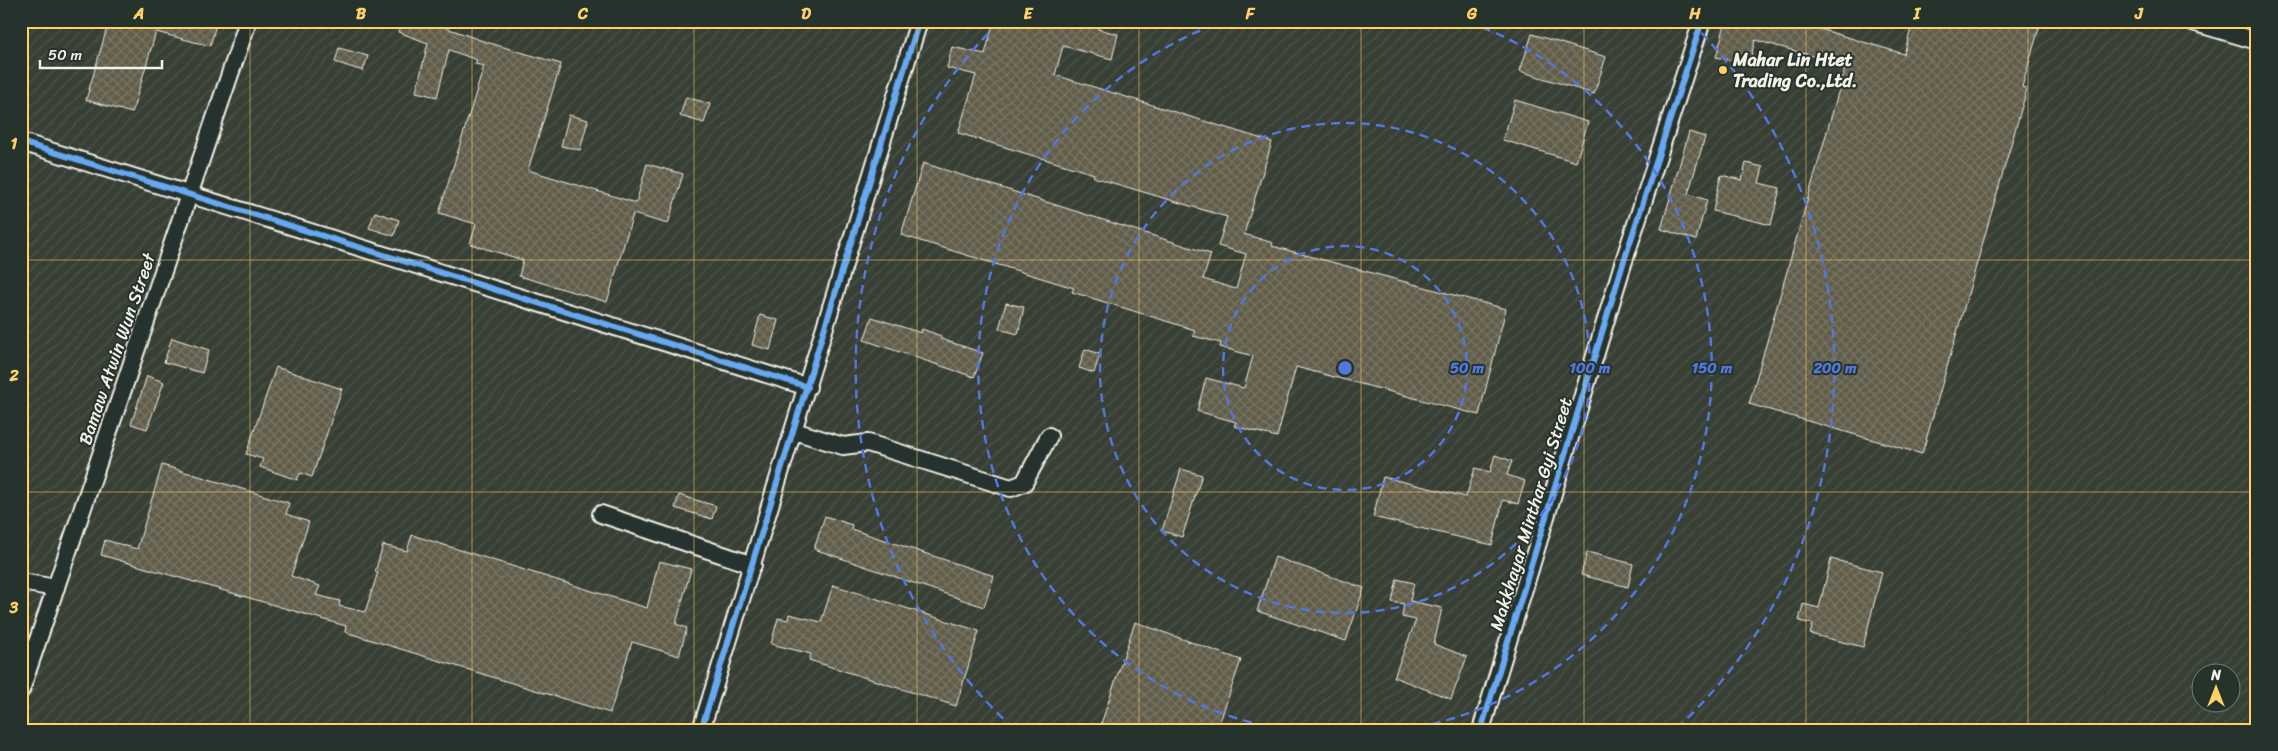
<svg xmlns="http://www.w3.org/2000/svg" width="2278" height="751" font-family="Sriracha,sans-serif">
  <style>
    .industrial { fill: url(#industrial-furrows); fill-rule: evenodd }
    .building { fill: url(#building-cross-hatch); stroke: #f4f1e8 }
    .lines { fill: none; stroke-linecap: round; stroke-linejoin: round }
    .minor-casing { stroke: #f4f1e8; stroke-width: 20 }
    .minor { stroke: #26332d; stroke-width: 16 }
    .cycleway-casing { stroke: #26332d; stroke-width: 9 }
    .cycleway { stroke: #66a8f1; stroke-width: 6 }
    .grid { fill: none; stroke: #ffd166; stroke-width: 1; stroke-opacity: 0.55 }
    .ring { fill: none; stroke: #5377dc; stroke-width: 2.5; stroke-dasharray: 9 6 }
    .poi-dot { fill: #ffd166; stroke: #26332d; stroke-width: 2 }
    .labels { text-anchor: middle; stroke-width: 4; stroke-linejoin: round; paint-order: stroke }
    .poi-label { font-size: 18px; font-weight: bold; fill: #f4f1e8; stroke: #26332d; text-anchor: start }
    .street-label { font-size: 18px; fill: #f4f1e8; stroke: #26332d }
    .centre { fill: #5377dc; stroke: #26332d; stroke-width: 2.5 }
    .ring-label { font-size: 15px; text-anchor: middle; font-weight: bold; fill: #5377dc; stroke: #26332d; stroke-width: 4; stroke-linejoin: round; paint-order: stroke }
    .neatline { fill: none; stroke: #ffd166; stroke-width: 2 }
    .grid-label { font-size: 16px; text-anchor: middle; font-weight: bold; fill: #ffd166 }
  </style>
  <defs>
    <pattern id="industrial-furrows" width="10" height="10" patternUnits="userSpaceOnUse" patternTransform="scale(1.25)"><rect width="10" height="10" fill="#384036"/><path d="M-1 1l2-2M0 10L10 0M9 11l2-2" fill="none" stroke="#4c5349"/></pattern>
    <pattern id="building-cross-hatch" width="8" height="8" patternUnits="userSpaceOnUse" patternTransform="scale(1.25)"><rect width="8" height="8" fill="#625d4b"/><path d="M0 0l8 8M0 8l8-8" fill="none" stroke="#797565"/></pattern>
  </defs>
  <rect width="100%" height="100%" fill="#26332d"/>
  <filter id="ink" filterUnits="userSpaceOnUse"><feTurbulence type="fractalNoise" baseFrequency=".02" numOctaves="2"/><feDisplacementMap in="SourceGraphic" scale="10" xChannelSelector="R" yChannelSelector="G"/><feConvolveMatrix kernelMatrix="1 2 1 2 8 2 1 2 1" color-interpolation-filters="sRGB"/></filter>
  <g filter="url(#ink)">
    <!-- industrial -->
    <path class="industrial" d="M21,21H2257V730H21ZM2200,674H2230V704H2200Z"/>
    <!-- building -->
    <path class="building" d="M109,21H217L210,46L156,32L132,113L86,100Z
      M401,21H427L483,41L561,64L528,170L636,203L647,164L683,174L668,224L633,214L607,302L519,276L523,260L470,244L476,224L439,213L484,66L475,64L477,60L449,50L437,97L416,92L428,43L398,32Z
      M994,21H1100L1098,29L1118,34L1112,59L1063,46L1055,75L1272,142L1244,234L1273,243L1272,246L1506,309L1479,415L1296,367L1277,437L1234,426L1236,422L1197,411L1206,378L1244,388L1253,356L1220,347L1221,343L1193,336L1195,330L1072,292L1074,288L901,235L923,163L1211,254L1203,279L1236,289L1246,254L1218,246L1227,217L1093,177L1094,174L958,133L976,75L947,68L952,47L985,54Z
      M1726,21H1793L1904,54L1913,21H2041L2022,87L2027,89L1922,454L1749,404L1846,65L1755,40L1749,65L1716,57Z
      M1532,34L1606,57L1594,94L1520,71Z
      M339,48L368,56L363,71L335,62Z
      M686,97L710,104L704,123L680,116Z
      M1515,100L1588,122L1576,162L1503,140Z
      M569,115L588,120L580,150L561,146Z
      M1689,132L1705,137L1688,194L1707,200L1696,240L1661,229Z
      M1746,163L1763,167L1759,183L1780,188L1771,225L1713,211L1721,175L1742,180Z
      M375,212L399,220L394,236L369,228Z
      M1006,303L1024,307L1018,334L999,329Z
      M760,315L778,320L770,350L752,345Z
      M872,317L921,333L922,329L941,336V339L983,353L974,377L864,340Z
      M172,338L209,350L202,373L164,362Z
      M1085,349L1100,354L1094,373L1079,368Z
      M276,367L342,389L312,477L300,473L297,480L260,467L263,459L246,454Z
      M147,376L164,382L147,429L131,424Z
      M1495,455L1512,461L1507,475L1525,481L1518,504L1503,500L1492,545L1373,517L1383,477L1466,497L1475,468L1490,472Z
      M162,465L289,503L286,514L309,522L291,576L320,586L316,595L340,601L339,606L365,612L378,572H375L383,545L407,551L412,535L647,608L659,561L691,569L676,624L687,628L679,656L632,642L610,713L345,632L346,626L101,555L105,540L137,549Z
      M1181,469L1202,475L1182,537L1162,531Z
      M679,495L716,506L712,519L675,508Z
      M825,516L852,525L851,529L994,576L984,607L814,549Z
      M1587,552L1633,564L1628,587L1581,575Z
      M1275,557L1364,588L1346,641L1257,611Z
      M1831,559L1882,572L1863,647L1810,634L1813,624L1799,621L1803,604L1819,608Z
      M1397,579L1414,583L1410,601L1442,608L1434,644L1467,657L1451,699L1394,677L1416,620L1402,617L1404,604L1392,602Z
      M833,585L979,631L956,706L809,660L811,654L771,644L778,618L788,620L789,614L821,622Z
      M1135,622L1241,660L1217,730H1099Z"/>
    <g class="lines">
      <!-- minor casing -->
      <g class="minor-casing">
        <path id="minor" d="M2189,21L2257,41
          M21,142L808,387
          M794,431L843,446L868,443L1011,488L1024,483L1049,436
          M601,514L753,565
          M21,582L56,588
          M21,690L248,21
          M701,730L919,21
          M1481,730L1622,267L1702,21"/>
      </g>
      <!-- minor -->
      <use href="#minor" class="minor"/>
      <!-- cycleway casing -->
      <g class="cycleway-casing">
        <path id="cycleway" d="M21,142L808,387
          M701,730L919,21
          M1481,730L1622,267L1702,21"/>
      </g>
      <!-- cycleway -->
      <use href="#cycleway" class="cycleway"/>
    </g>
  </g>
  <!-- grid -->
  <path class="grid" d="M250,21V730M472,21V730M694,21V730M917,21V730M1139,21V730M1361,21V730M1584,21V730M1806,21V730M2028,21V730M21,260H2257M21,492H2257"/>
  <!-- distance rings -->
  <g class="ring">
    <circle cx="1345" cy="368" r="122"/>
    <circle cx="1345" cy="368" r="245"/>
    <path d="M1281 729A367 367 0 0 1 1222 22M1468 22A367 367 0 0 1 1409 729"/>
    <path d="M1014 729A490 490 0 0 1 999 22M1691 22A490 490 0 0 1 1676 729"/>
  </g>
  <!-- markers -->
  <circle class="poi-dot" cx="1723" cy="70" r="5"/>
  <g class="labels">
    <!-- poi labels -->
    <g class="poi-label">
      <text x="1733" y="66">Mahar Lin Htet<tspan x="1733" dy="21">Trading Co.,Ltd.</tspan></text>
    </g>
    <!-- street labels -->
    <g class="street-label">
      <text transform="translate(117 349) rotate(-71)" y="6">Bamaw Atwin Wun Street</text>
      <text transform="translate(1531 514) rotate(-73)" y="6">Makkhayar Minthar Gyi Street</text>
    </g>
  </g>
  <circle cx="1345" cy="368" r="8" class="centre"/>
  <g class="ring-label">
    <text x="1467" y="373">50 m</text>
    <text x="1590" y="373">100 m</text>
    <text x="1712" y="373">150 m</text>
    <text x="1835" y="373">200 m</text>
  </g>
  <!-- margin -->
  <rect width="2278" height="751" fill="none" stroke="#26332d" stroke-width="55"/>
  <!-- north arrow -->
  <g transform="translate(2216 688)"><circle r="24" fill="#26332d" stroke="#787f78"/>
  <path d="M0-4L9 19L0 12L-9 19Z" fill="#ffd166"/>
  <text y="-8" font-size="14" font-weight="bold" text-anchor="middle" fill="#f4f1e8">N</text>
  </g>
  <!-- scale -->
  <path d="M40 60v8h122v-8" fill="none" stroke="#f4f1e8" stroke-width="2.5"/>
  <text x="48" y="60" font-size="15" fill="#f4f1e8" stroke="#26332d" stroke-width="4" paint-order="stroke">50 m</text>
  <rect x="28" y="28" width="2222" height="696" class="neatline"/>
  <g class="grid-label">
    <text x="139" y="19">A</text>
    <text x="361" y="19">B</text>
    <text x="583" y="19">C</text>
    <text x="806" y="19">D</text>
    <text x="1028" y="19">E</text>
    <text x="1250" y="19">F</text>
    <text x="1472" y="19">G</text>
    <text x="1695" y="19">H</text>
    <text x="1917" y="19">I</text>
    <text x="2139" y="19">J</text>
    <text x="14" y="149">1</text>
    <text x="14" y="381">2</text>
    <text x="14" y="613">3</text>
  </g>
</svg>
